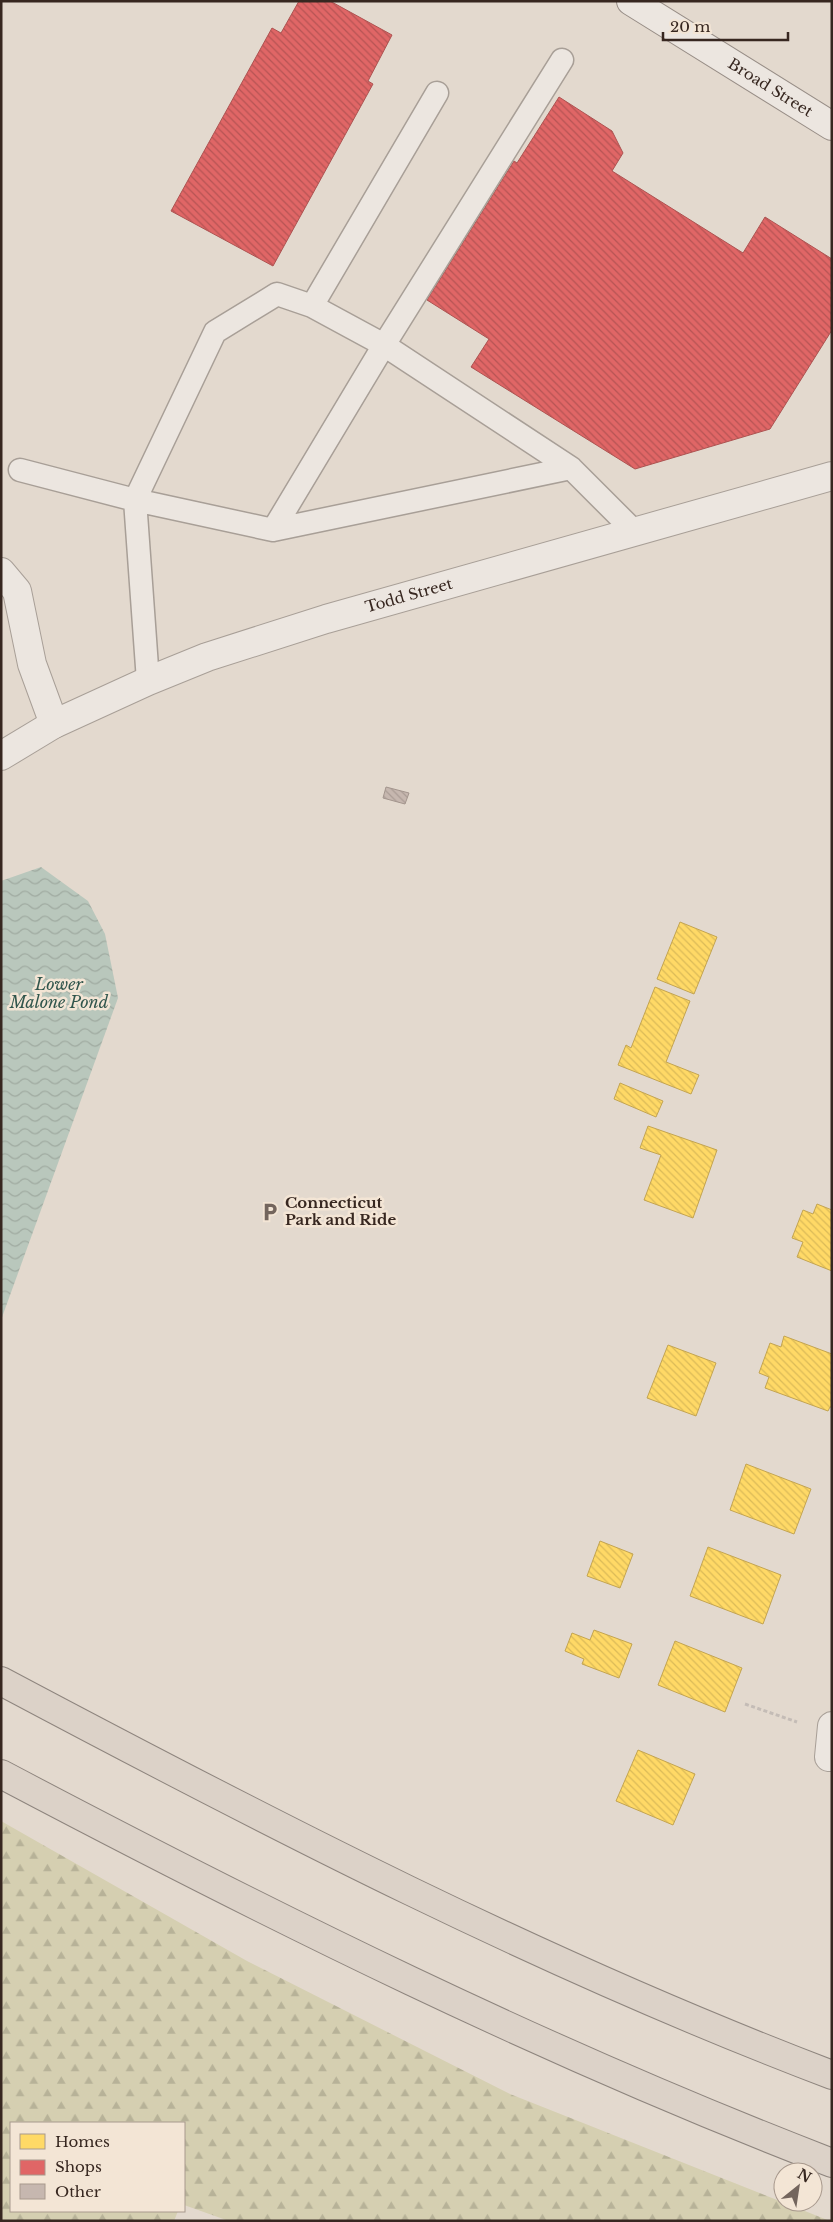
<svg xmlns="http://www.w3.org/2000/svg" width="833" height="2222" font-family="'Libre Baskerville',serif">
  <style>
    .forest { fill: url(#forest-firs) }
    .water { fill: url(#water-waves) }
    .homes { fill: url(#homes-back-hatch); stroke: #c3a451 }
    .shops { fill: url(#shops-back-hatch); stroke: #ad5351 }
    .building { fill: url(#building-back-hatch); stroke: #a3958d }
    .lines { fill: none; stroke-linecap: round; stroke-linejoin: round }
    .service-casing { stroke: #a89f97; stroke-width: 25 }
    .minor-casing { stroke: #a89f97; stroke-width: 30 }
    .secondary-casing { stroke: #988e87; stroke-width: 30 }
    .trunk-casing { stroke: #8e857e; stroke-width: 30 }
    .path { stroke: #c4bcb6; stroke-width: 3; stroke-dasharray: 4 2.5; stroke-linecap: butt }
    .service { stroke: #ece6e0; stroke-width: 22 }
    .minor { stroke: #ece6e0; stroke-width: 28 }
    .secondary { stroke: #ece6e0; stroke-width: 28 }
    .trunk { stroke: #dcd2c8; stroke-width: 28 }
    .labels { text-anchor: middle; stroke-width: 5; stroke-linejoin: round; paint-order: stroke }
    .street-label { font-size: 15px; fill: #372720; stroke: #f3e5d5 }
    .poi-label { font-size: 15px; font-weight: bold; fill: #372720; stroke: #f3e5d5; text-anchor: start }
    .water-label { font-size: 16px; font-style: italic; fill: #30554c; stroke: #f3e5d5 }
  </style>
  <defs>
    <pattern id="forest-firs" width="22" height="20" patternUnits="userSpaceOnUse" patternTransform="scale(1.25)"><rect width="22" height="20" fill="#d5cfb1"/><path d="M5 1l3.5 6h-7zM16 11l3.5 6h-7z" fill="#b7b298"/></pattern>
    <pattern id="water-waves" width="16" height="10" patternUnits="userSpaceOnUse" patternTransform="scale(1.25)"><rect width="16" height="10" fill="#b9c7bc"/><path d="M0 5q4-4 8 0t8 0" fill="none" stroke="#a0aba1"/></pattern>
    <pattern id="homes-back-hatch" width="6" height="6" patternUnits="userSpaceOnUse" patternTransform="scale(1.25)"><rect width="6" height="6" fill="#ffd966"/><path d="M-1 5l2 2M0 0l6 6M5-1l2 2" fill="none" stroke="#dbba58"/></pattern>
    <pattern id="shops-back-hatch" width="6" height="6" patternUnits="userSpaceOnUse" patternTransform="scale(1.25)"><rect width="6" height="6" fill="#e06666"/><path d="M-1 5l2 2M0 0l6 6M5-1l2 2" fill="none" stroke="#b65454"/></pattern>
    <pattern id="building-back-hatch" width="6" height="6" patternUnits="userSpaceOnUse" patternTransform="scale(1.25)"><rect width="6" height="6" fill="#c6b7af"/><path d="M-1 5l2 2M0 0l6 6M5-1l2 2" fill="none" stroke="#ab9d96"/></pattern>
  </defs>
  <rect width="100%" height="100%" fill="#e3d9ce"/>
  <!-- forest -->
  <path class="forest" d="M1,1821L247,1961L510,2094L830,2221H229L184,2205V2123H11V2211H178L174,2221H1Z"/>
  <!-- water -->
  <path class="water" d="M41,867L88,901L105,934L118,998L1,1320V881Z"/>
  <!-- homes -->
  <path class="homes" d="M680,922L717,937L694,994L657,979Z
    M655,987L690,1001L666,1062L699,1075L691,1094L618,1065L626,1045L631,1048Z
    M620,1083L663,1101L656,1117L614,1099Z
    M648,1126L717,1150L693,1218L644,1200L661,1155L640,1148Z
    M817,1204L832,1210V1271L797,1257L803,1242L792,1238L803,1210L813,1214Z
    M784,1336L832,1354V1407H830L828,1411L765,1388L769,1377L759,1373L770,1343L781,1347Z
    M668,1345L716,1363L696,1416L647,1398Z
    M746,1464L811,1489L794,1534L730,1510Z
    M600,1541L633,1554L620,1588L587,1576Z
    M708,1547L781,1575L763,1624L690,1596Z
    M594,1630L632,1644L619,1678L582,1664L584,1659L565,1651L572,1633L590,1640Z
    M675,1641L742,1668L725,1712L658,1685Z
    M638,1750L695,1774L673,1825L616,1801Z"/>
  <!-- shops -->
  <path class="shops" d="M299,1H330L392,35L368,81L373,84L273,266L171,211L272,28L281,33Z
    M559,97L612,131L623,153L612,171L743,253L765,217L832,259V330L770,429L635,469L471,367L489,339L427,300L514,161L517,163Z"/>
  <!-- building -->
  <path class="building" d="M386,787L409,793L405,804L383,798Z"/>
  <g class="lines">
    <!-- service casing -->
    <g class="service-casing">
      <path id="service" d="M437,93L312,306L384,345L571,468
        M20,470L135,500L215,332L277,294L312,306
        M273,530L384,345L562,60
        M148,681L135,500L273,530L571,468L634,531"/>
    </g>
    <!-- minor casing -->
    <g class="minor-casing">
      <g id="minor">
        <path d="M1,572L17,591L32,664L54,724"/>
        <path id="s1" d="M1,756L54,724L148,681L207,657L326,619L832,476"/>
        <path d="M829,1757L832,1726"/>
      </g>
    </g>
    <!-- secondary casing -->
    <g class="secondary-casing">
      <g id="secondary">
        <path id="s2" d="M631,1L832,126"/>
      </g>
    </g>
    <!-- trunk casing -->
    <g class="trunk-casing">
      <path id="trunk" d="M1,1681C272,1825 545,1966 832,2075
        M1,1774C272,1917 546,2053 832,2163"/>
    </g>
    <!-- path -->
    <path class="path" d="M745,1704L797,1722"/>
    <!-- service -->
    <use href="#service" class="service"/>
    <!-- minor -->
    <use href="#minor" class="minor"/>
    <!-- secondary -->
    <use href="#secondary" class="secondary"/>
    <!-- trunk -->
    <use href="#trunk" class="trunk"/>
  </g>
  <!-- icons -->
  <defs>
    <g id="parking-bare" transform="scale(1.5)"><path d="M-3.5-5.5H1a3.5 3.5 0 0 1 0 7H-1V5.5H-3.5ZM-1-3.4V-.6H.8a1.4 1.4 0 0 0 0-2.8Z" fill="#73655d" stroke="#f3e5d5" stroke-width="2.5" paint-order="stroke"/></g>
  </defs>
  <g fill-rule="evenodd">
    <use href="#parking-bare" x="270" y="1212"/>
  </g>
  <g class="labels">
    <!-- street labels -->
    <g class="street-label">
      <text dy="5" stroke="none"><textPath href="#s2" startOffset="164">Broad Street</textPath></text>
      <text dy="5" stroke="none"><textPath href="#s1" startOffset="440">Todd Street</textPath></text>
    </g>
    <!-- poi labels -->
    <g class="poi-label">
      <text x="285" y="1208">Connecticut<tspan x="285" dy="17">Park and Ride</tspan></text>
    </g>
    <!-- water labels -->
    <g class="water-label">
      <text x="59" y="990">Lower<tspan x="59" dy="18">Malone Pond</tspan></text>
    </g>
  </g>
  <!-- border -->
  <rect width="833" height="2222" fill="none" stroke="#372720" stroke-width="5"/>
  <!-- legend -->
  <rect x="10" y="2122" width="175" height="90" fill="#f3e5d5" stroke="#a8998d"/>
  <rect x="20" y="2134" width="25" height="15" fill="#ffd966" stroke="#a8998d"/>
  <text x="55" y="2147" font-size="15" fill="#372720">Homes</text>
  <rect x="20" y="2160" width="25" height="15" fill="#e06666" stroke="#a8998d"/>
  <text x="55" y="2172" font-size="15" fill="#372720">Shops</text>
  <rect x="20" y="2184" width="25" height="15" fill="#c6b7af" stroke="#a8998d"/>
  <text x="55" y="2197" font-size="15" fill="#372720">Other</text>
  <!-- north arrow -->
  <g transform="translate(798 2187) rotate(30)"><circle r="24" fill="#f3e5d5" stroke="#a8998d"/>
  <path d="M0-4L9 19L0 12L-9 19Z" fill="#73655d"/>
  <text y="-8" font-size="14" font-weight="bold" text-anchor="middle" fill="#372720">N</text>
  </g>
  <!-- scale -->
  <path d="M663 32v8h125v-8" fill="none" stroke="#372720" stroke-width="2.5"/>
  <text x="670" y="32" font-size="15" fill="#372720" stroke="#f3e5d5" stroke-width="4" paint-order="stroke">20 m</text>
</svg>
